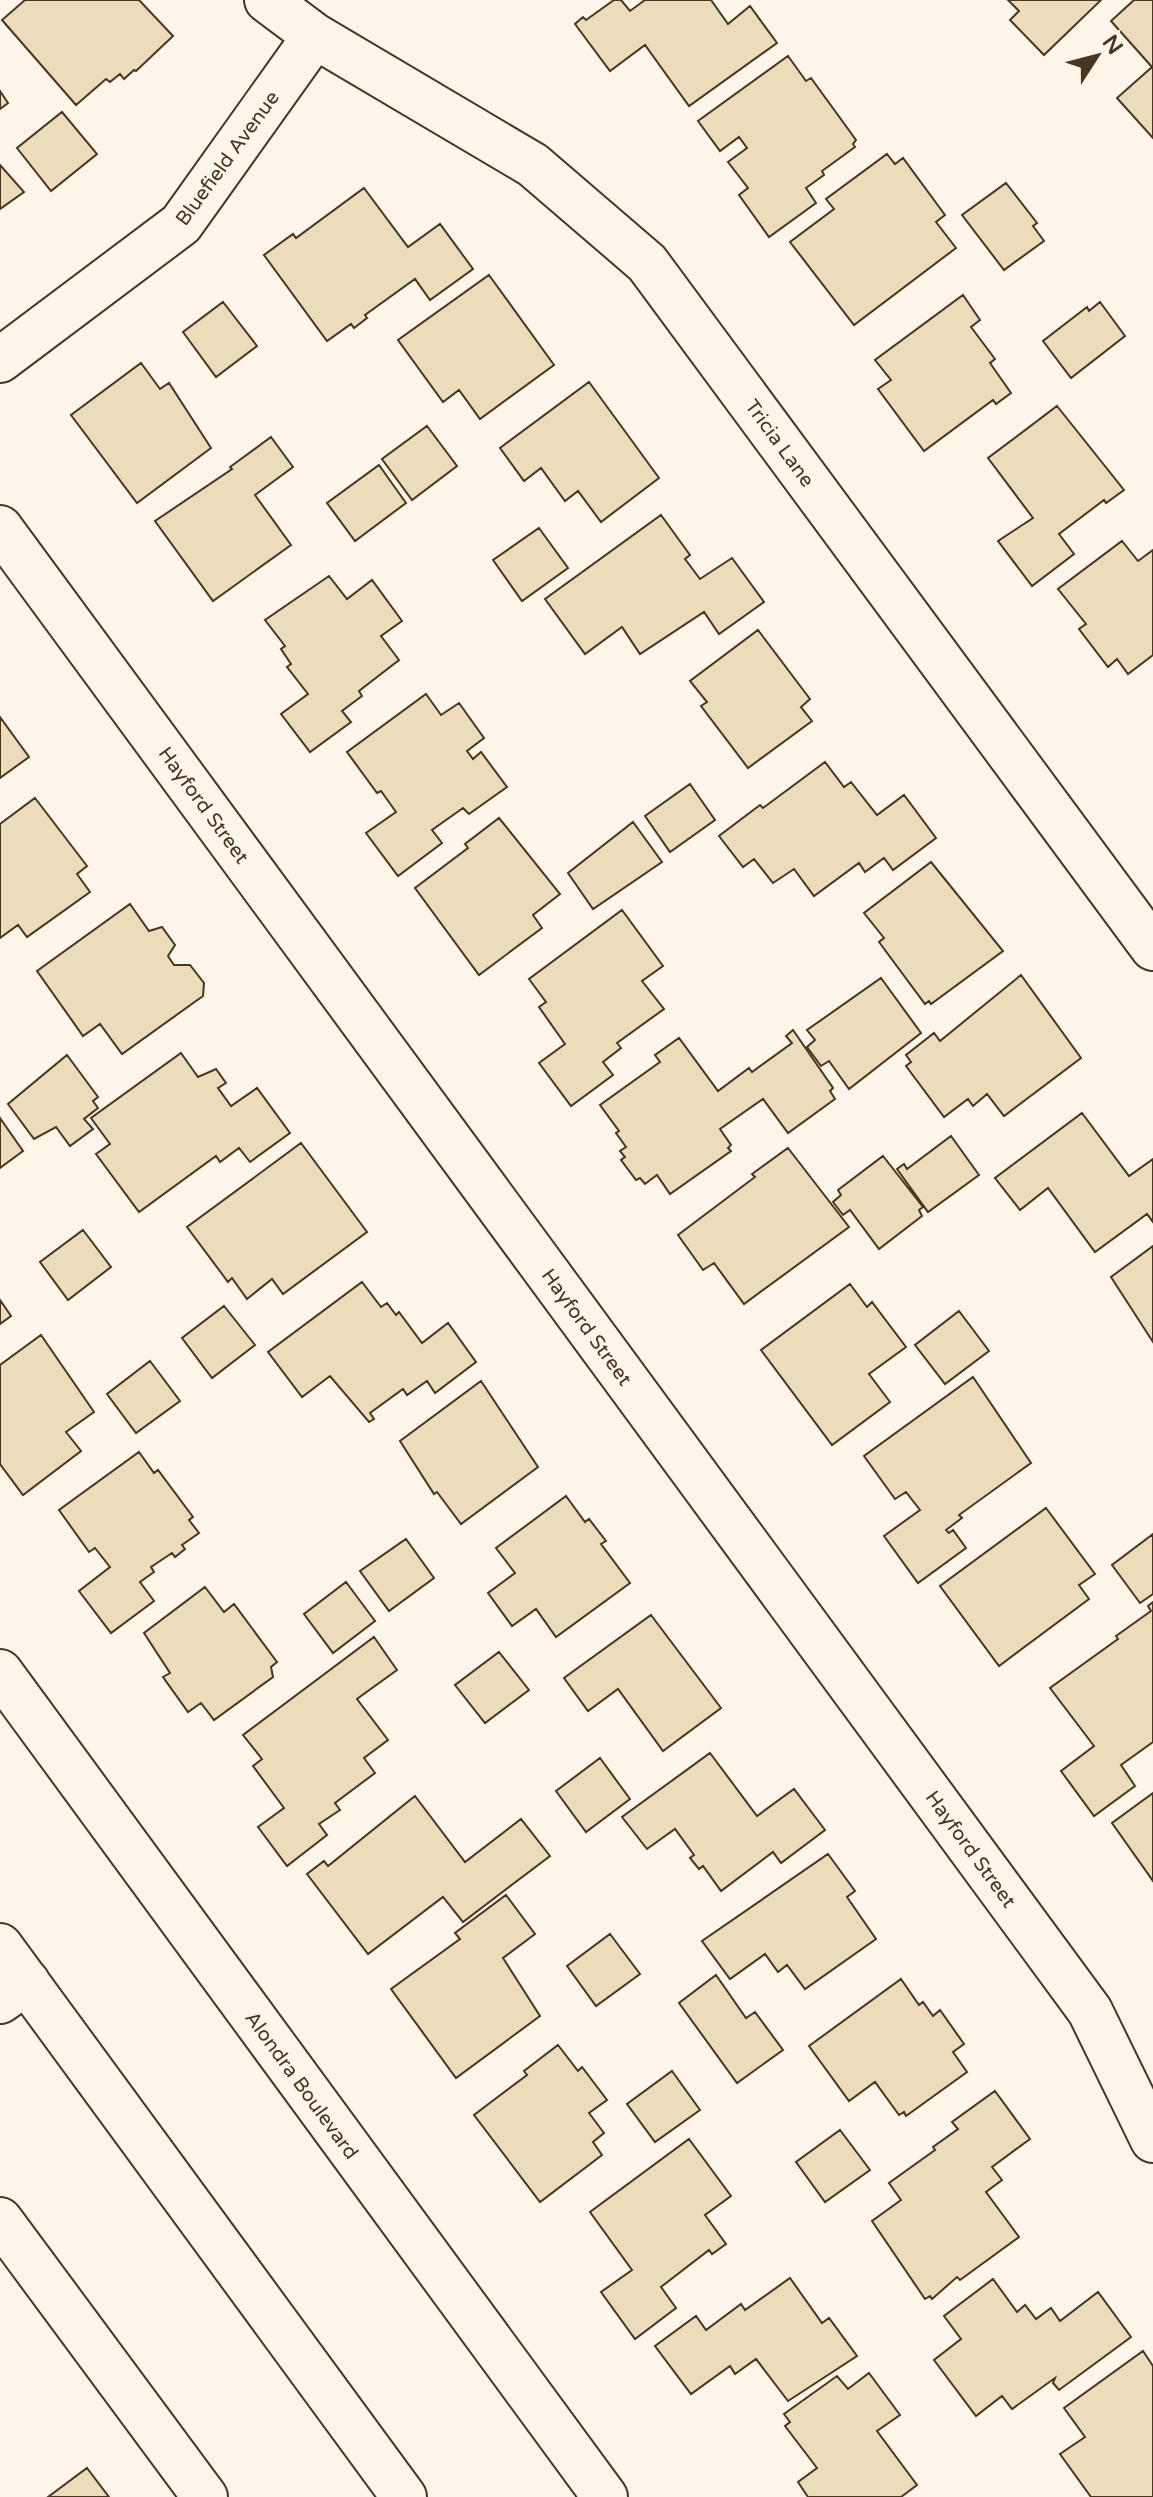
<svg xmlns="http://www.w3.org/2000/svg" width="1153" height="2497" font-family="'Varela Round',sans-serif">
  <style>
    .building { fill: #ecdcbc; stroke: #4a3520; stroke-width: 2 }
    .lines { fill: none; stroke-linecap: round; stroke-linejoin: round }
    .street-casing { stroke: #4a3520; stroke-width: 48 }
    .secondary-casing { stroke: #4a3520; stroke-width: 48 }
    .street { stroke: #fbf6e9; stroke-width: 44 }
    .secondary { stroke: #fbf6e9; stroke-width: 44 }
    .labels { text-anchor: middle; stroke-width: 6; stroke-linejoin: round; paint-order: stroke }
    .street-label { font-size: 20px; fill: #4a3520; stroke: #fbf6e9 }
  </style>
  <rect width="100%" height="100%" fill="#fbf6e9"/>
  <!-- building -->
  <path class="building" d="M25,0H139L173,36L136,71L134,70L124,79L120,74L110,82L106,79L76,105L2,20Z
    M614,0H621L630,11L645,0H711L728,24L750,6L777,43L689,106L645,45L610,71L575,24L583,17L586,20Z
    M1008,0H1101L1044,55L1010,20L1019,11Z
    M1134,0H1153V138L1117,98L1152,67L1111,21Z
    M788,56L806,81L811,78L856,140L853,144L855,147L822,171L824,175L806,188L816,203L769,237L739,195L748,188L728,162L747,148L739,137L720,151L698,121Z
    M0,91L8,103L0,109Z
    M62,112L97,154L51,191L17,148Z
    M887,154L895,164L903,158L945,215L936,222L956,248L854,325L790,242L834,209L826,199Z
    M0,165L24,192L0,209Z
    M1006,183L1037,223L1033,226L1044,241L1004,270L962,215Z
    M364,188L408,247L440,224L473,269L430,300L415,279L365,315L367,318L354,328L351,324L327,341L264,255L293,234L296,238Z
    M489,275L554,365L480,419L459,390L443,402L398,340Z
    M963,295L980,320L971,327L995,359L990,363L1011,393L996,404L993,400L924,451L878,389L891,380L875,360Z
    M223,302L257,346L216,377L183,332Z
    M1100,302L1125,336L1071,378L1043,341L1087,307L1089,311Z
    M141,363L160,389L169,383L211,448L137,503L71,415Z
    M589,382L659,478L601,522L578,491L565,501L541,468L524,481L500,448Z
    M1057,406L1124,490L1106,503L1104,500L1059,534L1074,554L1032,586L998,541L1033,518L988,458Z
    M427,426L457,466L412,500L382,459Z
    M271,437L293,467L255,495L291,545L213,601L155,521L232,469L230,467Z
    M379,465L406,503L355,541L327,503Z
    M661,515L690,555L685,559L700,579L732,558L764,602L719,634L704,612L640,654L622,627L585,654L545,599Z
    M539,528L568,568L522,601L493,560Z
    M1122,541L1138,561L1153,550V655L1128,674L1117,659L1108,667L1079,629L1086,624L1058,589Z
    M329,576L347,599L372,580L402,621L381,636L399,660L359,691L362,696L342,711L351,722L310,752L281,714L308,694L287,667L291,664L281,649L285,646L265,620Z
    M758,630L810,699L801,707L812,721L748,768L701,706L707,702L690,681Z
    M426,694L441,715L459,703L484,738L467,751L473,759L481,752L507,787L469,814L463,808L432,830L442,843L398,876L366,833L396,812L381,791L377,793L347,752Z
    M0,717L29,757L0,778Z
    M825,762L844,787L851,782L877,815L904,795L936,838L893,870L884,858L865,872L859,863L814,896L794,869L773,883L754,859L743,867L719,836L760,805L763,808Z
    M690,784L715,820L670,852L645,816Z
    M35,798L87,866L77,874L90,892L27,937L18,925L0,938V824Z
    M499,818L560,894L533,915L542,928L479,975L415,888L468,848L465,844Z
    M633,822L662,862L593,909L568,873Z
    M931,862L1003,951L931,1004L929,1001L925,1004L879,942L884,938L864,913Z
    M130,904L149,931L162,927L175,945L168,956L174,965H190L204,983L203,996L122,1054L100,1024L83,1036L37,971Z
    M622,910L663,966L642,981L664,1009L617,1043L621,1048L603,1062L613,1075L571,1106L539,1063L565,1044L539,1007L546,1002L529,979Z
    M1021,975L1081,1058L1004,1116L987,1094L973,1106L968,1099L944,1117L906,1066L911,1062L906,1055L934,1033L940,1041Z
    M881,978L921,1033L849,1089L829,1061L821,1066L807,1047L815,1040L807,1030Z
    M793,1030L833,1088L830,1091L835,1099L788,1133L763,1099L720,1129L731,1145L728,1148L731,1151L670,1194L657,1175L645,1184L640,1178L636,1180L621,1160L625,1157L620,1151L626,1147L616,1133L619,1131L600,1105L660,1062L655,1055L679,1038L718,1091L749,1068L752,1072L792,1043L786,1036Z
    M181,1053L198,1077L216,1069L226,1083L218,1088L231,1106L257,1088L290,1133L250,1162L239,1148L220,1162L216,1156L139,1212L96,1154L110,1144L91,1118Z
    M67,1055L98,1097L93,1101L98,1108L84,1119L93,1129L70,1146L56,1127L34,1139L8,1104Z
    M1082,1113L1129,1176L1153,1159V1222L1147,1214L1095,1252L1048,1188L1020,1210L995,1178Z
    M0,1118L23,1151L0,1168Z
    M951,1136L979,1175L928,1212L897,1169L904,1164L907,1169Z
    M301,1143L367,1232L283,1294L272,1279L247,1299L232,1278L228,1282L187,1227Z
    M788,1148L849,1227L744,1304L714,1263L703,1270L678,1235L755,1177L752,1174Z
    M883,1156L923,1207L919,1210L922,1216L879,1249L850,1210L843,1215L833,1202L841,1195L838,1190Z
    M83,1230L111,1267L68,1300L40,1262Z
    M1153,1246V1342L1111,1277Z
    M362,1282L381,1307L387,1303L396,1315L399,1312L422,1343L448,1323L476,1362L435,1393L427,1381L407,1395L403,1389L370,1413L374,1419L369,1422L330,1376L302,1397L268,1352Z
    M850,1284L867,1307L872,1302L906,1347L869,1374L890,1402L832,1445L761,1350Z
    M0,1300L11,1316L0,1324Z
    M224,1306L255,1345L212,1378L182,1338Z
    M959,1311L989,1351L945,1384L915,1345Z
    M41,1335L94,1412L66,1432L81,1451L23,1495L0,1464V1365Z
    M150,1361L180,1401L136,1433L107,1394Z
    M973,1377L1031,1463L959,1515L962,1518L946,1530L949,1533L953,1530L966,1548L918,1583L884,1536L920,1510L906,1492L895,1499L864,1456Z
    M481,1381L538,1467L461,1524L437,1492L434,1494L400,1441Z
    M139,1452L154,1473L158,1470L193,1517L189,1520L199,1533L182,1545L185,1549L175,1557L172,1553L151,1567L154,1572L140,1582L154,1601L111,1633L79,1591L110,1567L95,1548L89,1552L59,1510Z
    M566,1496L585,1522L589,1519L606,1541L601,1544L630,1583L556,1637L536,1609L512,1626L488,1593L515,1573L496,1548Z
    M1046,1508L1095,1574L1079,1585L1089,1599L999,1666L940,1586Z
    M1153,1534V1594L1140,1603L1112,1565Z
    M406,1539L434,1578L389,1611L360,1571Z
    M346,1582L375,1621L333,1653L304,1614Z
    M205,1587L224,1612L234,1604L277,1662L271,1667L273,1677L214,1720L201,1703L188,1712L163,1677L170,1673L144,1633Z
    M1153,1602V1742L1121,1765L1135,1786L1094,1816L1061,1771L1094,1746L1050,1688L1118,1639L1116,1636L1151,1611L1148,1606Z
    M651,1615L721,1708L663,1751L618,1689L588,1711L564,1678Z
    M374,1637L397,1670L357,1699L388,1740L364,1758L375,1773L335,1803L340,1810L319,1824L327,1835L287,1866L258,1827L284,1808L253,1766L262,1759L243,1735Z
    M499,1652L529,1690L485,1723L455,1685Z
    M710,1753L757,1816L794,1789L825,1830L781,1863L773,1852L721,1891L703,1866L699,1869L690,1858L694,1855L675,1829L647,1849L622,1817Z
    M600,1758L630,1799L586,1832L556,1791Z
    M1153,1793V1881L1112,1823Z
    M415,1796L465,1862L521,1819L550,1856L463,1922L443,1897L368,1954L307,1874L324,1861L328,1866Z
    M828,1854L855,1891L847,1897L876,1939L805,1989L787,1965L778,1972L765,1954L730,1979L702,1941Z
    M506,1895L535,1934L503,1958L540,2016L456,2078L391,1989L460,1939L455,1933Z
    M610,1934L640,1974L596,2006L567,1966Z
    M716,1975L746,2018L755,2012L783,2050L737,2083L679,2003Z
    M901,1979L919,2005L923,2002L933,2016L940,2010L964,2044L953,2052L967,2072L906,2116L904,2112L899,2115L875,2082L849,2101L809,2046Z
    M558,2045L578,2071L582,2067L607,2100L589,2113L604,2133L593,2142L602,2155L540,2202L474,2115L527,2075L524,2071Z
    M672,2071L700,2110L655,2142L627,2104Z
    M995,2091L1030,2139L992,2167L1002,2180L986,2192L1019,2237L960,2280L957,2277L932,2299L930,2296L925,2299L872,2221L901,2200L889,2183L935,2150L933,2147L958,2129L952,2122Z
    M840,2130L870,2170L825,2202L796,2162Z
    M689,2139L731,2196L705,2215L726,2244L712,2254L709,2250L661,2287L676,2308L635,2339L601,2292L632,2270L590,2212Z
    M790,2278L822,2323L829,2318L857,2356L788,2401L756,2359L735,2374L730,2366L691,2394L655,2346L696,2316L706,2330L741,2304L745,2310Z
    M993,2279L1017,2312L1025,2305L1036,2319L1051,2308L1060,2321L1098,2292L1131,2337L1059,2390L1053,2383L1055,2378L1012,2409L1002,2396L976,2416L934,2360L961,2339L944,2316Z
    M1143,2351L1153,2366V2497H1091L1060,2454L1085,2437L1064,2408Z
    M869,2373L900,2415L877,2431L917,2485L901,2497H808L798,2482L817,2468L785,2426L790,2422L784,2414L837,2376L848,2389Z
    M87,2468L109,2497H48Z"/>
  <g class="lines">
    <!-- street casing -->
    <g class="street-casing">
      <path id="street" d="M267,0L315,36L533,165L647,263L1153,948
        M0,360L181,224L315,36
        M0,528L1090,2011L1153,2140
        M0,1672L605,2497
        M0,2001L27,1982
        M0,2220L205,2497"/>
    </g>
    <!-- secondary casing -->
    <g class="secondary-casing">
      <path id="secondary" d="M0,1946L404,2497"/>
    </g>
    <!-- street -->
    <use href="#street" class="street"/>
    <!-- secondary -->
    <use href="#secondary" class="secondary"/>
  </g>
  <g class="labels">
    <!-- street labels -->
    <g class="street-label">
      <text transform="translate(227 158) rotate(-54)" y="7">Bluefield Avenue</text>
      <text transform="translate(780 443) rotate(54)" y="7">Tricia Lane</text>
      <text transform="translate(204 805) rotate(54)" y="7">Hayford Street</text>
      <text transform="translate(587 1327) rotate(54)" y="7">Hayford Street</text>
      <text transform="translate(971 1849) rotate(54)" y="7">Hayford Street</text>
      <text transform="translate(302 2085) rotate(54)" y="7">Alondra Boulevard</text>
    </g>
  </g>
  <!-- north arrow -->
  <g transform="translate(1097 56) rotate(54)" stroke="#fbf6e9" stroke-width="6" paint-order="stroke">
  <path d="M0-6L14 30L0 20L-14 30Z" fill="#4a3520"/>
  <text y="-12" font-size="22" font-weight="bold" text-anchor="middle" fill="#4a3520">N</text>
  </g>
</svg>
